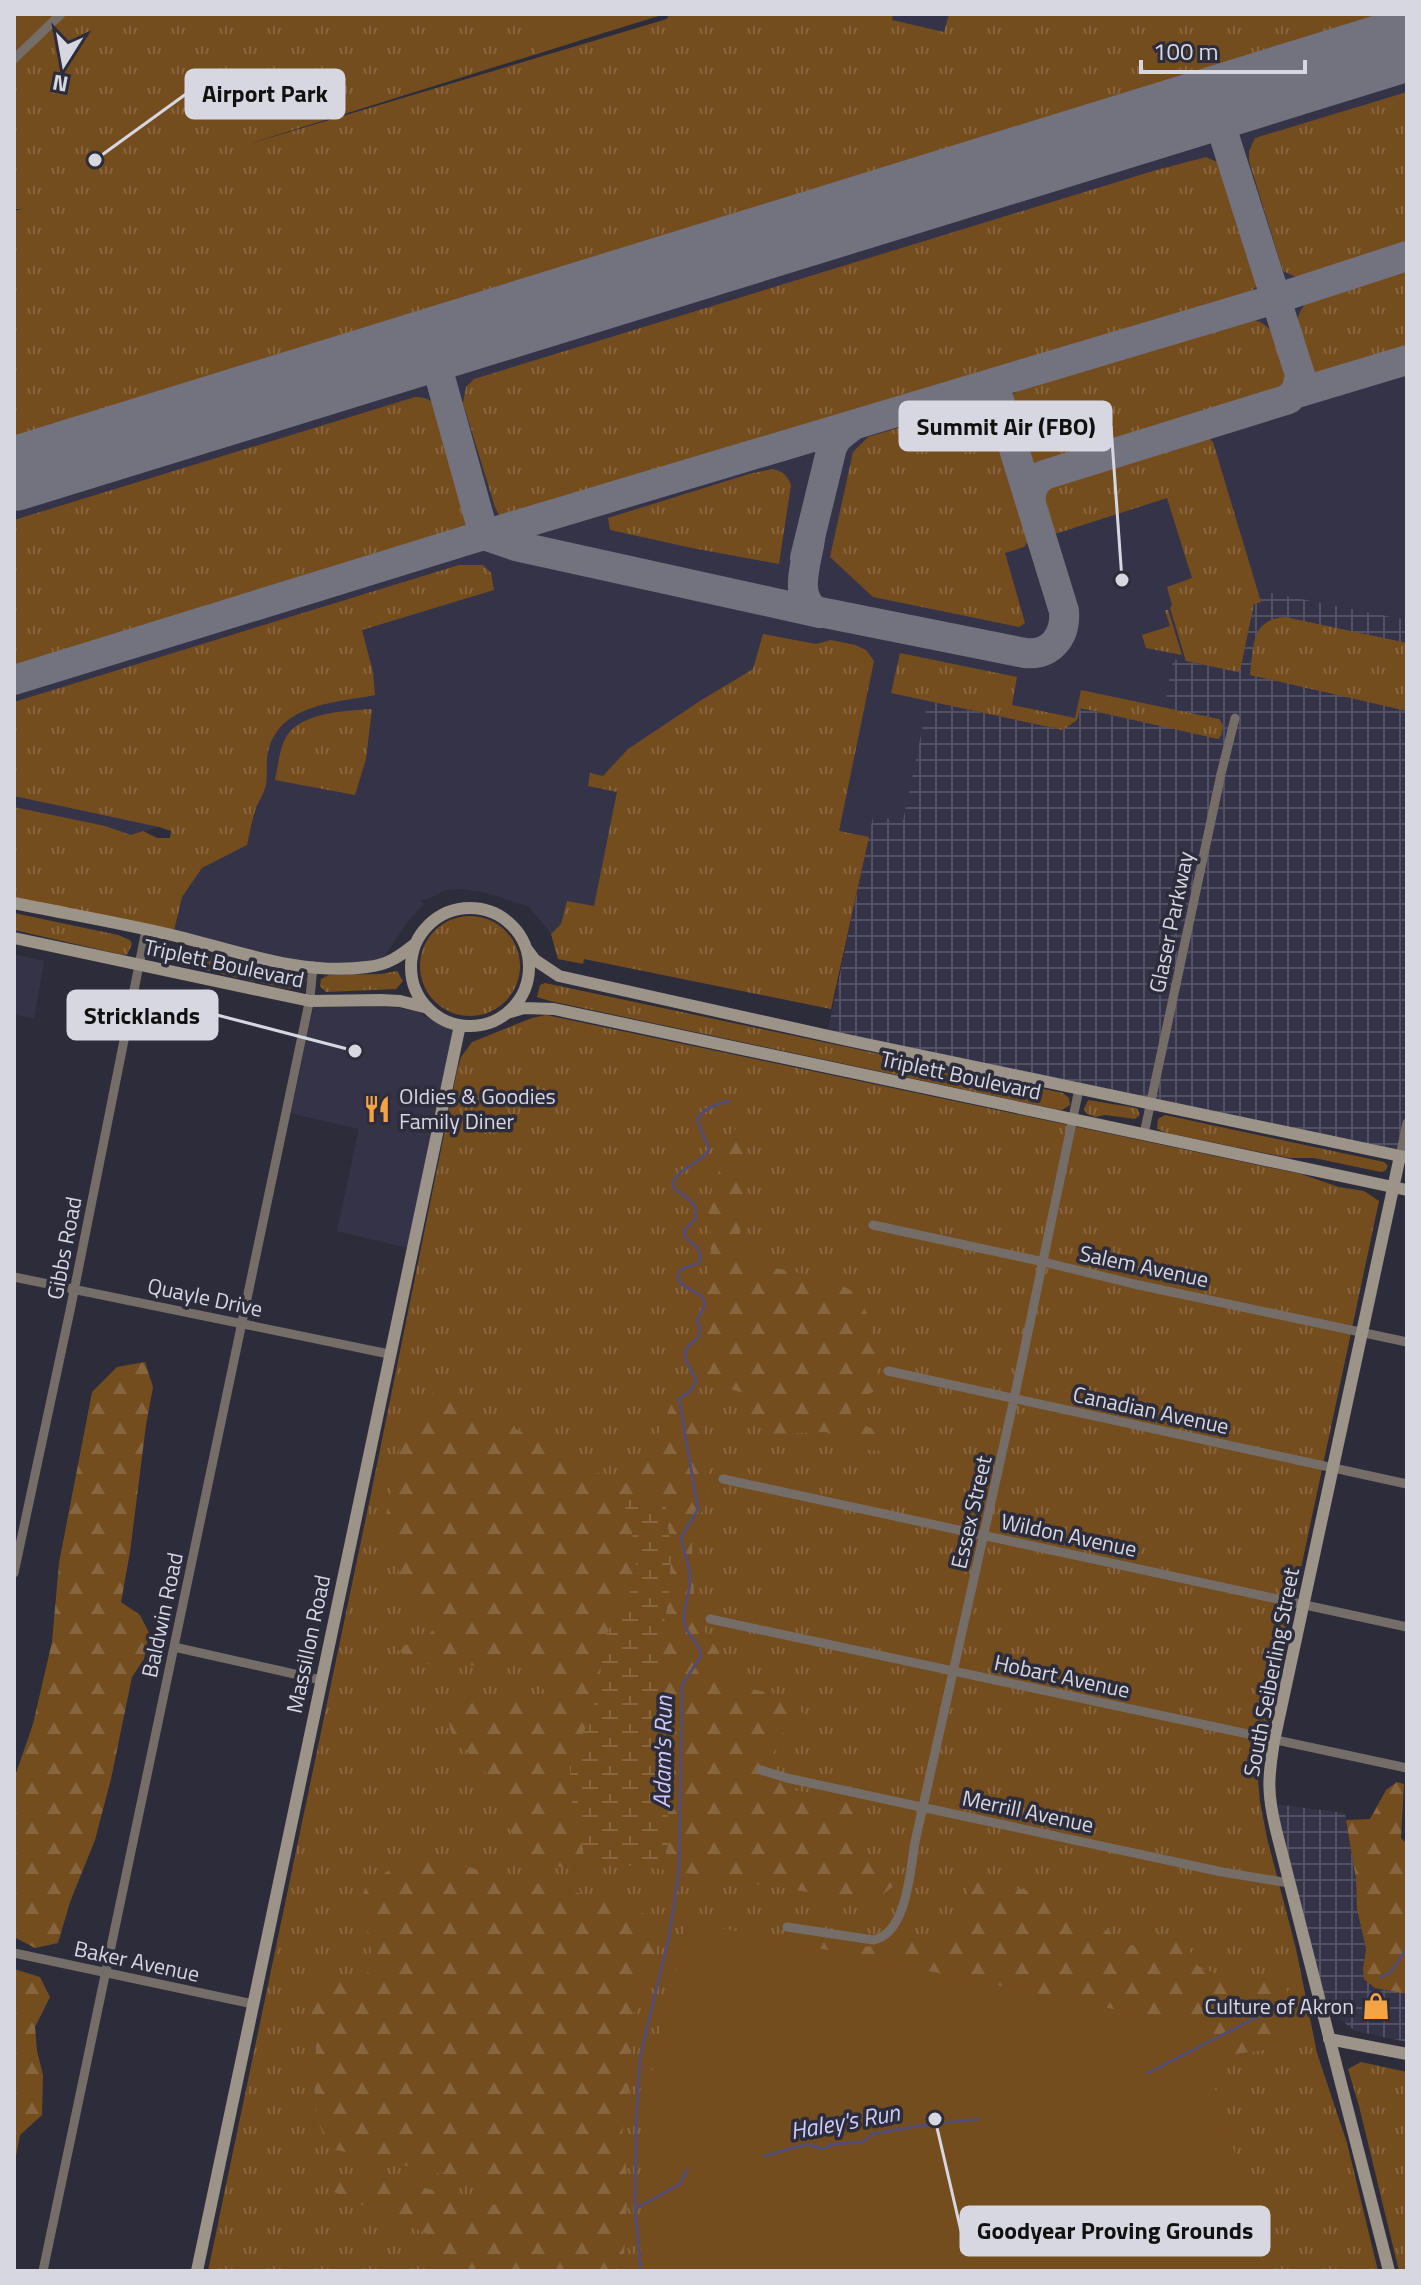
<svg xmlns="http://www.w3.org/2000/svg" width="1421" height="2285" font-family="'Titillium Web',sans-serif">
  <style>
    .built { fill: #353348 }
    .industrial { fill: url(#industrial-grid) }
    .grass { fill: url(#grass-tufts) }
    .forest { fill: url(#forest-firs) }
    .wetland { fill: url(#wetland-marsh) }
    .pitch { fill: #744d1f }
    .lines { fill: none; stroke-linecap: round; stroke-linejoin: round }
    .stream { stroke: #544c72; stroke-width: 3 }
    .taxiway { stroke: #73727f; stroke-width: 30 }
    .runway { stroke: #73727f; stroke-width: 74 }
    .street { stroke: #756e68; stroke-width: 9 }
    .secondary { stroke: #9c9389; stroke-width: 12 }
    .labels { text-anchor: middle; stroke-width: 7; stroke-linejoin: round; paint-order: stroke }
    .street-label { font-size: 22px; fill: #d7d7e1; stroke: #2d2c3b }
    .poi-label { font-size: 22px; fill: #d7d7e1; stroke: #2d2c3b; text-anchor: start }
    .water-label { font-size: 24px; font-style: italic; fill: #cccafd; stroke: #2d2c3b }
    .leader { fill: none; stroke: #d7d7e1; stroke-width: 3 }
    .callout-dot { fill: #d7d7e1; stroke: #2d2c3b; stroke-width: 3 }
    .callout { fill: #d7d7e1; stroke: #d7d7e1; stroke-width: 3 }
    .callout-label { font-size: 24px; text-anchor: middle; font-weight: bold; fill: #111 }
  </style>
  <defs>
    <pattern id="industrial-grid" width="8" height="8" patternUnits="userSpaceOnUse" patternTransform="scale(2)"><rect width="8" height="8" fill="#353348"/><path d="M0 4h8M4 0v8" fill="none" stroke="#525062"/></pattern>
    <pattern id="grass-tufts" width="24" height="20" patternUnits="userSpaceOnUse" patternTransform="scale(2)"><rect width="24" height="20" fill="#744d1f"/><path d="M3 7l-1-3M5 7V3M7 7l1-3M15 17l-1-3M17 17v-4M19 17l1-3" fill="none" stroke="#87663f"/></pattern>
    <pattern id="forest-firs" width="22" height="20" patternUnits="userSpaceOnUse" patternTransform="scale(2)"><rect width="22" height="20" fill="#744d1f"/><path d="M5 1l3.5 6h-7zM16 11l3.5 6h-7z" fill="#87663f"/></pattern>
    <pattern id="wetland-marsh" width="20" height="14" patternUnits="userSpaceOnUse" patternTransform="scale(2)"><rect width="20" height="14" fill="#744d1f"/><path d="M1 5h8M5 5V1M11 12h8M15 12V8" fill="none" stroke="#87663f"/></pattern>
  </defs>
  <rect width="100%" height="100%" fill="#2d2c3b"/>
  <!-- built -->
  <path class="built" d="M669,14H1407V620L1251,589L1232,671L1173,659L1162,726L1080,708L1077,720L903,822L873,816L831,1009L584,959L583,964L558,959L551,934L529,907L487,893L462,889L445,890L431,898L420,900L424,904L409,920L384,957L368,963L337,965L299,961L194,939L174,931L182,897L202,868L247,845L256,810L265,785L159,827L14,868V214L667,19Z
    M14,954L44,961L34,1019L14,1014Z
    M314,1004L389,1007L416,1011L453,1030L408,1248L337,1231L359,1129L298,1115L291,1112Z"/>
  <!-- industrial -->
  <path class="industrial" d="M1251,589L1407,620V1158L827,1035L873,816L903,821L928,701L1063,730L1077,720L1079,708L1161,726L1173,659L1232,670Z
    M1274,1804L1345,1813L1356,1879L1357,1909L1366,1949L1363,1969L1375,1988L1407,1994V2042L1355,2031L1327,2009Z"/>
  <!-- grass -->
  <path class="grass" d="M14,14H566L578,41L252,143L667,19L669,14H893L892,20L944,32L949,14H1402L14,439V211L21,209H14Z
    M1407,92V247L1312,276L1298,278L1283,271L1249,161V151L1255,138Z
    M1206,157L1219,163L1225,170L1256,271V287L1239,300L515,521L499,515L495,507L463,403L466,387L474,379L1153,171Z
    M1407,271V355L1324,380L1315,381L1310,376C1302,350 1286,325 1307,302Z
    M1250,320C1278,320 1289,365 1289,389L1282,395L1051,465L1037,467L1028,464L1009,404L1010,397L1017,391Z
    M415,397C428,397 435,402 442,412L469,510L470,522L462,534L14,673V520Z
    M978,404L988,405L993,409L1031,532V538L1024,547L1005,553L1025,623L1019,627L873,597L830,557L853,452L868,437Z
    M1199,435H1205L1213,442L1261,602L1254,604L1241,666L1238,672L1186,661L1170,608L1172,605L1167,587L1192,578L1167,498L1055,534L1050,530C1045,515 1031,493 1047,481Z
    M772,469C783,471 787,475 791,485L779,564L692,548L610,530L608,518L749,474Z
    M459,565H483L491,573L494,590L362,630L373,672L375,695C336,703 283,703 269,748C265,760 268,773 266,785C264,793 259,801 256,808C252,820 250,833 247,845L202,868L182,897L174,931L14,898V807L105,826L131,835L143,831L157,838H170L171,831L159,827L14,796V702Z
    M1165,610H1168L1182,655L1146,648L1142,635L1170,626Z
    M1285,617L1407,643V711L1250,675C1254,646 1250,620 1285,617Z
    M763,634L816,644L831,640L855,645L866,650L874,661L839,831L869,837L831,1009L584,959L583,964L558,959L551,934L561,924L567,901L594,906L617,792L588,786L590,773L603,776L628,749L700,701L753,669Z
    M900,653L1017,677L1012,705L1075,718L1081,690L1219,719L1223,725L1221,736L1218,739L1080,708L1077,720L1063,730L891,693Z
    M372,709L366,759L355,795L275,780C278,767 279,753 284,741C296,712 345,711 372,709Z
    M14,913L118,935L130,940L132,944L127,955L119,954L14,930Z
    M420 966a50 50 0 1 1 100 0a50 50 0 1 1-100 0Z
    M157,943L303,975L307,979L302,989L284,988L160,960L153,958L152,953Z
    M397,971L403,981L396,989L326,992L320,986L321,979L329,975L381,974Z
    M545,983L1063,1093L1069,1098L1070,1105L1062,1110L1055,1109L550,1001L537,997L540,985Z
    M546,1015L1301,1174L1339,1187L1364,1191L1379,1201L1260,1761L1258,1781L1260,1802L1267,1838L1296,1949L1317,2053L1347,2143L1378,2271H208L373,1484L457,1071L461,1057L472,1042L532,1018Z
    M1088,1100L1137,1108L1140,1115L1135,1119L1105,1115L1095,1117L1087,1114L1084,1109Z
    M1165,1115L1384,1162L1388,1166L1385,1171L1381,1172L1314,1158H1289L1167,1133L1157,1129L1158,1119Z
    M1361,2062L1407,2072V2271H1399L1359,2106L1348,2069Z"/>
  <!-- forest -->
  <path class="forest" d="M737,1127L742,1136L745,1204L740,1234L747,1263C771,1268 839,1277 855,1294C875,1315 876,1362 876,1390L849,1405L853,1421L886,1434L882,1451L859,1449L826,1432L768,1434L745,1416L743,1393L710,1382L699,1355L711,1250L708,1201L733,1132Z
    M145,1362L153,1387L146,1425L130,1552L121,1602L140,1615L149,1633L144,1659L132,1677L111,1779L95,1840L70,1902L58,1943L35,1948L14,1937V1779L33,1724L52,1642L59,1563L92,1392L117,1367Z
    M432,1393L476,1410L584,1462L613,1484L628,1483L644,1466L671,1405L697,1398L702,1416L703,1443L710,1478L707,1498L694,1530L692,1546L695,1617L719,1652L720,1677L756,1690L793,1698L808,1722L790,1724L779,1738L774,1758L780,1781L792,1790L843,1797L858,1814L859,1850L873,1867L896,1884L881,1896L846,1898L661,1869L669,1841L660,1665V1641L668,1603L671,1554L665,1500C648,1495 639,1493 623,1500L632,1531L638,1578L624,1607L599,1682L591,1716L570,1764L584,1855L572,1870L528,1858L514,1839L491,1779L452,1734L445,1711L483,1700L550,1703L530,1660L484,1666L414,1663L396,1648L423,1640L435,1628L402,1587L396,1556L384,1527L400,1446Z
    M1397,1782L1404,1784L1401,1838L1407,1844V1994L1375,1988L1364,1979L1363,1969L1366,1949L1357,1909L1356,1879L1346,1820L1370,1819L1386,1790Z
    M413,1854L624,1904L646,1915L660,1935L653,1961L632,2019L630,2078L622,2136L628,2183L624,2257L614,2271H441L429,2235L332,2191L340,2175L422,2187L467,2200L497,2205L505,2195L498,2184L438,2173L332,2149C308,2117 316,2082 316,2046C315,2025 311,2003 305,1984L319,1977L356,1986L367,1976L371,1951L366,1925L358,1920L359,1905L366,1886Z
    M968,1881L1023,1889L1043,1898L1068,1915L1092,1920L1128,1945L1145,1946L1158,1933C1183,1938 1187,1944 1198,1966L1219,1975H1247L1285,1984L1300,2031L1277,2048L1228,2055L1205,2066L777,1947L803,1937L859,1948L921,1937L949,1938L967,1914Z
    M14,1969L40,1977L50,1997L35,2027L37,2051L43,2075L42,2115L20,2135L16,2156L14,2157Z"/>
  <!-- wetland -->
  <path class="wetland" d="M637,1494L665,1499L671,1554L668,1603L660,1641V1665L669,1841L661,1869L611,1864L584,1855L580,1830L571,1798L570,1764L591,1716L599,1682L605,1637L638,1578L632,1531L623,1500Z"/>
  <!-- pitch -->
  <path class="pitch" d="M14,14H56L14,53Z
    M524,14H665L536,54Z
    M687,1921L1214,2030L1210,2072L1262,2242L1268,2271H642L648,2087Z"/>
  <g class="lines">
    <!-- stream -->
    <path class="stream" d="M1381,1977L1390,1973L1407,1948
      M1148,2073L1269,2011
      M764,2156L807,2144L822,2149L834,2144L863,2142L873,2134L918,2126L979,2119
      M635,2209L680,2184L687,2170
      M641,2271L635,2209L636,2126L640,2057L669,1937L679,1870L682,1685L701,1656C700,1641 685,1635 684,1621C683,1609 689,1595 690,1583C691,1567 684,1553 681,1538L698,1509L679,1399C687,1393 695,1390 696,1379C687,1361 675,1354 698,1338L700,1329L697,1320L705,1305C703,1298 704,1297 698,1294C691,1289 670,1282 681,1270C684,1267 695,1265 699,1263C704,1249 694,1246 685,1237V1229L695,1220C700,1202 686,1199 674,1188L673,1182C682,1165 702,1164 709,1149L697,1120C705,1107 715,1105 728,1101"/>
    <!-- taxiway -->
    <path class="taxiway" d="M431,345L484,535L516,546L820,613
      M1294,394L1407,360
      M1031,503C1030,491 1033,482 1044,475L1289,399L1297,389L1300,375L1214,104
      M810,539C807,562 793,595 815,611L1025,653C1051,656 1066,636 1064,611L994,384
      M805,558L832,447L837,438L852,426
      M14,680L484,535L1275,299L1407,256"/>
    <!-- runway -->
    <path class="runway" d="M14,474L1407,44"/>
    <!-- street -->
    <path class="street" d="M14,59L61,14
      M1144,1134L1221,774L1235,718
      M1400,1156L1407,1123
      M873,1225L1044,1262L1134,1284L1407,1342
      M14,1277L389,1354
      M888,1371L1407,1484
      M723,1479L1407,1627
      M14,1573L71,1306L146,930
      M710,1619L1407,1768
      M174,1647L321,1680
      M761,1770L787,1778L1222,1872L1289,1883
      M787,1927L873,1940C907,1934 910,1871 915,1842L1014,1399L1079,1089
      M14,1953L253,2004
      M43,2271L310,998L313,966"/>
    <!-- secondary -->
    <path class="secondary" d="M14,903C68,914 122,923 176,936C237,951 303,976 367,967C388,965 400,956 415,944
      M411 967a59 59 0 1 1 118 0a59 59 0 1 1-118 0Z
      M14,938L310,1001L381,1000L400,1001L428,1008
      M526,948L535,960L559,976L847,1040L1405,1157
      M507,1013L524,1008L554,1009L1407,1190
      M1329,2039L1407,2054
      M197,2271L460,1025
      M1389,2271L1276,1830C1267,1793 1268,1778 1274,1741L1400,1156"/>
  </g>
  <!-- icons -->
  <defs>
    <g id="restaurant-bare" transform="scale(2.16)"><path d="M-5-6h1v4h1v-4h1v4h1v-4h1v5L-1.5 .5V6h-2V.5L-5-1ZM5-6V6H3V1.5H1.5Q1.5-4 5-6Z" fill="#f4a443" stroke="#2d2c3b" stroke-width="2.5" paint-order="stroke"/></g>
    <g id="shop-bare" transform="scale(2.16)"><path d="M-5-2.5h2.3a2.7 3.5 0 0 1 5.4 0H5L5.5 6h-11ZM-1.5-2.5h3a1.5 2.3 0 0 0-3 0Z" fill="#f4a443" stroke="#2d2c3b" stroke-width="2.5" paint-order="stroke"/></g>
  </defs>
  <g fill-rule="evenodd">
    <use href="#restaurant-bare" x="377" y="1109"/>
    <use href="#shop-bare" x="1376" y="2006"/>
  </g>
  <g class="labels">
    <!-- street labels -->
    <g class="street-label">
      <text transform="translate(1171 922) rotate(-78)" y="8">Glaser Parkway</text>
      <text transform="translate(224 963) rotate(12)" y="8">Triplett Boulevard</text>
      <text transform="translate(961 1075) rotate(12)" y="8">Triplett Boulevard</text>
      <text transform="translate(64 1248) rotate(-79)" y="8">Gibbs Road</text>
      <text transform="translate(1144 1266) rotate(12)" y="8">Salem Avenue</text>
      <text transform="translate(205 1297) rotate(12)" y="8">Quayle Drive</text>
      <text transform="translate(1151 1410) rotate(12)" y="8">Canadian Avenue</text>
      <text transform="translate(971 1512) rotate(-77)" y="8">Essex Street</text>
      <text transform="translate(1069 1535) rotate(12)" y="8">Wildon Avenue</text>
      <text transform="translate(162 1615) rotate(-78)" y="8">Baldwin Road</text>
      <text transform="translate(308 1644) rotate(-78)" y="8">Massillon Road</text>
      <text transform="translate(1271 1672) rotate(-79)" y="8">South Seiberling Street</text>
      <text transform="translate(1062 1676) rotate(12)" y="8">Hobart Avenue</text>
      <text transform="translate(1028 1811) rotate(12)" y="8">Merrill Avenue</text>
      <text transform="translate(137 1961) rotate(12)" y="8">Baker Avenue</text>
    </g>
    <!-- poi labels -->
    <g class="poi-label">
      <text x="399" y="1104">Oldies &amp; Goodies<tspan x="399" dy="25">Family Diner</tspan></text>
      <text x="1354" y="2014" text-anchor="end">Culture of Akron</text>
    </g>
    <!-- water labels -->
    <g class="water-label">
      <text transform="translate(663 1752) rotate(-89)" y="8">Adam's Run</text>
      <text transform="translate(845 2122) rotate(-10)" y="8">Haley's Run</text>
    </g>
  </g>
  <!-- callouts -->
  <path class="leader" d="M95 160L186 94M1122 580L1111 426M355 1051L217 1015M935 2119L961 2231"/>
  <g class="callout-dot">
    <circle cx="95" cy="160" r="8"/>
    <circle cx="1122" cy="580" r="8"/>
    <circle cx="355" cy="1051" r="8"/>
    <circle cx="935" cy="2119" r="8"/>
  </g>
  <g class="callout">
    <rect x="186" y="70" width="158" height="48" rx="8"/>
    <rect x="900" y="402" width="211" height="48" rx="8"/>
    <rect x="68" y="991" width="149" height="48" rx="8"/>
    <rect x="961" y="2207" width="308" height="48" rx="8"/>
  </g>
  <g class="callout-label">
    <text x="265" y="102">Airport Park</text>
    <text x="1006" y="435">Summit Air (FBO)</text>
    <text x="142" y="1024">Stricklands</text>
    <text x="1115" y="2239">Goodyear Proving Grounds</text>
  </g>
  <!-- border -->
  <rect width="1421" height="2285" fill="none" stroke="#d7d7e1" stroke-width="32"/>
  <!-- north arrow -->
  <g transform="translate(64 64) rotate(191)" stroke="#2d2c3b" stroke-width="6" paint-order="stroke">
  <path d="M0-6L14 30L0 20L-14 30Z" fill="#d7d7e1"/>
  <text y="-12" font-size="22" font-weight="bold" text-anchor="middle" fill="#d7d7e1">N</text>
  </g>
  <!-- scale -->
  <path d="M1141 60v12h164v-12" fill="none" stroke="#d7d7e1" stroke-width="4"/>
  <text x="1153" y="60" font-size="24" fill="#d7d7e1" stroke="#2d2c3b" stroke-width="6" paint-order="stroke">100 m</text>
</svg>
